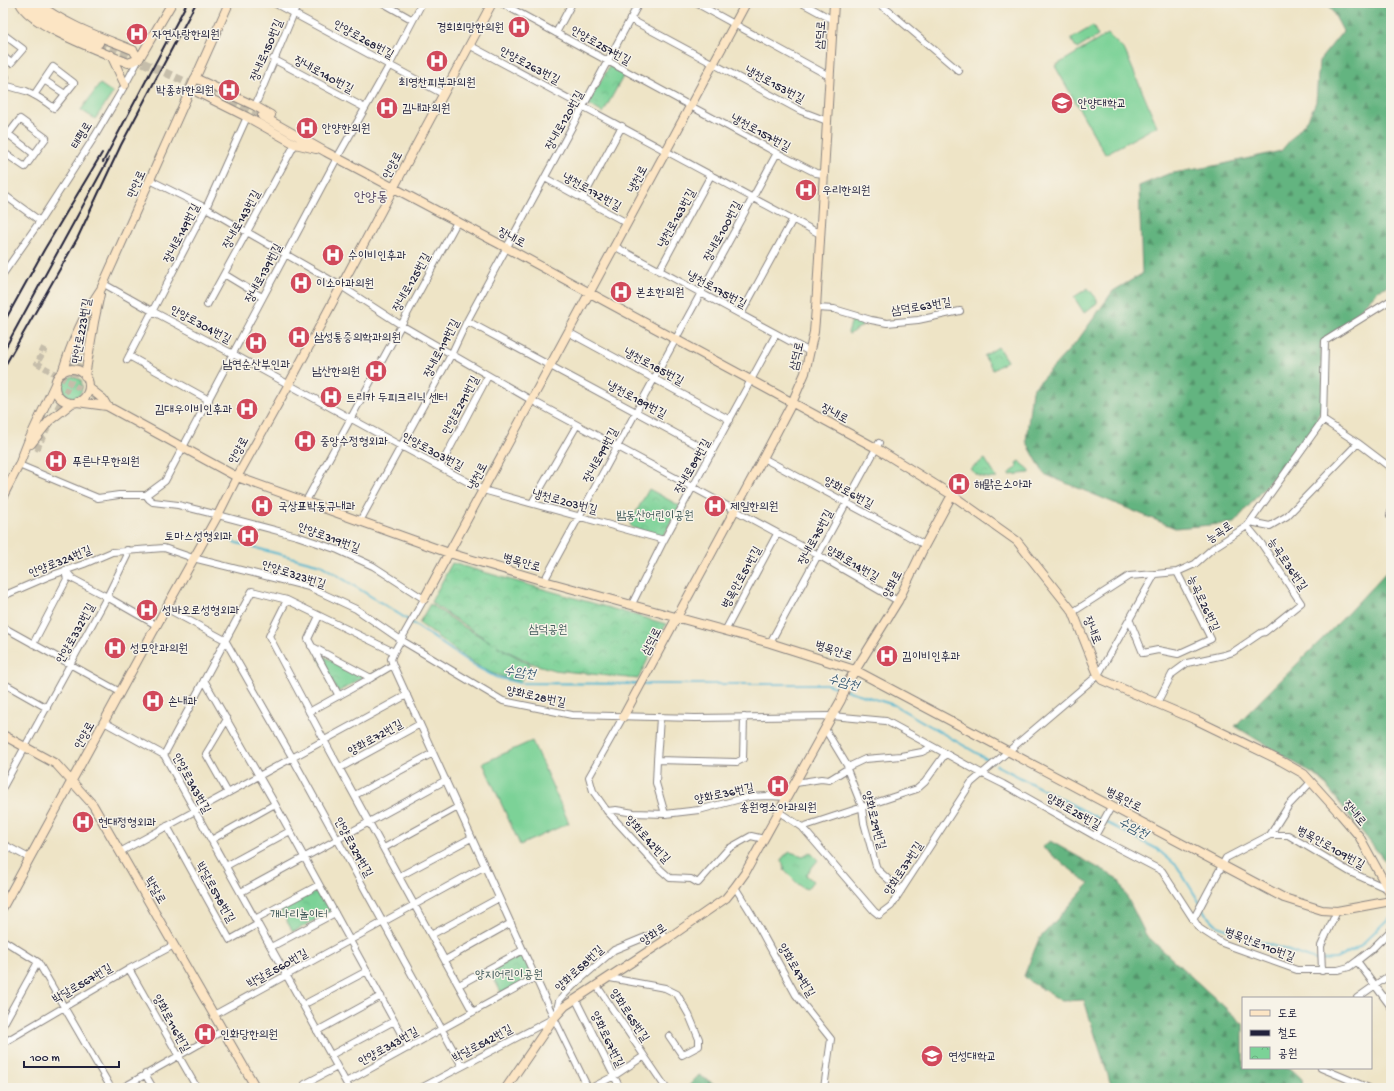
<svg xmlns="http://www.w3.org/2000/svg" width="1394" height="1091" font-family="'Gochi Hand','Poor Story',sans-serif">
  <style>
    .grass { fill: url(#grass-tufts); stroke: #4e7a69 }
    .forest { fill: url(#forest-firs); stroke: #436b5e }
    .park { fill: url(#park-crowns); stroke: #4e7a69 }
    .pitch { fill: #7bd297; stroke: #4e7a69 }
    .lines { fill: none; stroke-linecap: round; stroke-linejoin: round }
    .stream { stroke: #53b7d1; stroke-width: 2 }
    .street-tunnel { stroke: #c5bdaa; stroke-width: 6; stroke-dasharray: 6 3; stroke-linecap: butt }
    .secondary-tunnel { stroke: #c5bdaa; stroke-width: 8; stroke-dasharray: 8 4; stroke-linecap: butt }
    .street-casing { stroke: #888380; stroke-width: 8 }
    .secondary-casing { stroke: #888380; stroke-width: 10 }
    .street { stroke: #fff; stroke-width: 6 }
    .secondary { stroke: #fce5c4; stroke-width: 8 }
    .rail { stroke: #22223b; stroke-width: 2 }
    .labels { text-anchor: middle; stroke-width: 3; stroke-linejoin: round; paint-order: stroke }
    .poi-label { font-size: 12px; fill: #22223b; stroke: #f7f3e8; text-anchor: start }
    .street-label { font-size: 12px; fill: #22223b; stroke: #f7f3e8 }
    .park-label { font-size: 12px; fill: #3d5757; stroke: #f7f3e8 }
    .water-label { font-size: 13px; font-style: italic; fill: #335670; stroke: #f7f3e8 }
    .quarter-label { font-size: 14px; fill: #594c67; stroke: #f7f3e8 }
  </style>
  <defs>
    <pattern id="grass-tufts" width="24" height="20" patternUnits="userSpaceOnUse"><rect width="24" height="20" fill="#7bd297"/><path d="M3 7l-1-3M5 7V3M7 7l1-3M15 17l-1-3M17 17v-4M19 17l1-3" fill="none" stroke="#6ab483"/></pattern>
    <pattern id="forest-firs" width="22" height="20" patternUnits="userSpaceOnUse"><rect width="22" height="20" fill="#64b480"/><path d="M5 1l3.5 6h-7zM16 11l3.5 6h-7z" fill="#52926a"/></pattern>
    <pattern id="park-crowns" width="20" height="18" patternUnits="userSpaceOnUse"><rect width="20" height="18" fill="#7bd297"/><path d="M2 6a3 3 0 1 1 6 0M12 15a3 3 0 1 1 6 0" fill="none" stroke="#6ab483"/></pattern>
  </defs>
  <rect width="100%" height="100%" fill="#f7f3e8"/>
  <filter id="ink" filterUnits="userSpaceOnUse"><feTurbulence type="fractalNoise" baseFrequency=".025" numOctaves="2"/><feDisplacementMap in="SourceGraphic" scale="8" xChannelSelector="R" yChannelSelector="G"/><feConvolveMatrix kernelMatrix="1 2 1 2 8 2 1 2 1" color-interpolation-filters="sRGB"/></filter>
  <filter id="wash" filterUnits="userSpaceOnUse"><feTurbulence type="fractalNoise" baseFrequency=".012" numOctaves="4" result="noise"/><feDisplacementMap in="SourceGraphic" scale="16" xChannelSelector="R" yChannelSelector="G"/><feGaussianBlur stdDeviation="0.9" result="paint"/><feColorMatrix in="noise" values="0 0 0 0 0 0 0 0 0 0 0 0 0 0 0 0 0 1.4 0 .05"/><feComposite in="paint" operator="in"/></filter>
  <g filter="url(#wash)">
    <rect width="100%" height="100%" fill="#eee4c6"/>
    <!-- grass -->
    <path class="grass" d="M75,376L81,380C83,388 82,395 74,399H67L62,395C59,385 65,377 75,376Z
      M790,852L803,856L810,852L818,860L806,875L813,881L807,889L801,887L784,870L785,868L781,861L784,856Z"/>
    <!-- forest -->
    <path class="forest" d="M1328,3H1391V285L1380,289L1346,324L1320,343L1324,399L1314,430L1234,523L1175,528L1044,474L1026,441L1032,390L1078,340L1113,291L1142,274L1139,186L1168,174L1219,165L1281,151L1308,119L1316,102L1319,61L1343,31Z
      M1391,567V869L1321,779L1235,726L1344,617Z
      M1050,841L1118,879L1146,935L1243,1024V1068H1290L1302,1079L1303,1088H1112L1084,1000L1062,1001L1029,981L1024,976L1039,939L1089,884L1042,847Z
      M699,1075L721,1088H686Z"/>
    <!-- park -->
    <path class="park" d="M610,65L625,73L603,113L588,104Z
      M1088,288L1097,299V303L1084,313L1074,297Z
      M852,320L861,322L862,326L849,334L848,332Z
      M998,347L1007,361L993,370L984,356Z
      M985,459L997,478C988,479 976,477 970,469Z
      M1019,461L1030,470V473L1009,475L1008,474L1017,468L1016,463Z
      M649,489L680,506L664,535L660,537L631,527L630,523Z
      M452,563L666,624L638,679L554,670L531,663L497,646L531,665L520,682L491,673L470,661L419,623L430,604L464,627L492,643L446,613L431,602Z
      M321,655L364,677L338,692L318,657Z
      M317,888L319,889L331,909L330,912L293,932L280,909Z
      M521,952L532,977L502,994L489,970Z"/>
    <!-- pitch -->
    <path class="pitch" d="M1093,26L1098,36L1077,49L1071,39Z
      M1108,34L1125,51L1157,126L1105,154L1055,66Z
      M100,84L113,93L95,119L81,110Z
      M532,741L569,823L520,845L483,763Z"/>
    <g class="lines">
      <!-- stream -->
      <path class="stream" d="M233,542L321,565L402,616L473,665L496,677L520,683L639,684
        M643,684H826L842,689
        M846,690L894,705L992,762
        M996,765L1157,849L1177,866L1200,903
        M1202,907L1205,913L1218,926L1265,943L1316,960L1336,959L1359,947L1389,918"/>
    </g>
  </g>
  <g filter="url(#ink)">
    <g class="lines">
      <!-- street-tunnel -->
      <path class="street-tunnel" d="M40,349L44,351L37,363L70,383L96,397
        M68,365L93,315
        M53,417L86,351L78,346
        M28,443L39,449
        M37,449L49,425"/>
      <!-- secondary-tunnel -->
      <path class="secondary-tunnel" d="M99,43L262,116"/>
      <!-- street casing -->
      <g class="street-casing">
        <path id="street" d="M274,3L443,94
          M383,3L413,20
          M501,3L777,153L816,173L823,174
          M696,3L829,76
          M802,3L833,20
          M877,3L890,12L959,71
          M630,19L801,111L827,121
          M556,33L572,3
          M3,34L23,49L11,63L3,56
          M469,45L820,234
          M273,59L365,108
          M3,71L6,77L3,87
          M44,80L65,94
          M4,85C11,87 19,89 26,91C36,95 46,102 54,108L74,83L53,67L34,95
          M255,106L298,3
          M8,134L34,154
          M3,141L20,119L46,138L25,167L3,152
          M545,178L627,223
          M150,180L206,208L247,232L341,286L401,325L531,400L818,555L898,601
          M3,194L40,221
          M583,198L622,126
          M614,246L810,352
          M659,271L711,175
          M3,274L40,221L95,136L125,85L139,59
          M224,274L262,297
          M104,284L152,311L233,354L401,446L483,490L664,540
          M207,305L295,144
          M816,308L834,309L871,320L887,323L918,320L960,311
          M741,314L793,219
          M467,321L712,453
          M568,332L730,420
          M129,356L209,400
          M127,360L206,208L247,117
          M1323,420L1358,443L1391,468
          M763,458L925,545
          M19,465L98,498L119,495H146L149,499L153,502L178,505L218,515L297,536L338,550L373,566L424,599L394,652L391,659L393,665L554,1018L588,1088
          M440,467L488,376
          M146,495L165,481L337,158L389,66L422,3
          M306,501L457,222
          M532,503L577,425
          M1390,515L1391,512
          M360,521L451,355L467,321L639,3
          M1250,522L1270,526L1287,516L1358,443
          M65,570L73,579L107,597L127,556V550
          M544,581L777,153
          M3,596L47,577L84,564L112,552L164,548L193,558L309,587L356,609L401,640L503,701L572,715L695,718L832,716L886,721L981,773L1003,784L1095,836L1162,871L1199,928L1222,943L1297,970H1338L1349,967L1357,961L1371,950L1391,930
          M287,600L269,636L324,740L473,1012
          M632,604L664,540L776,334
          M166,608L225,640L292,757L462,1066
          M1073,612L1129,576L1155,574
          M319,616L308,639L339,696
          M1130,621L1143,653L1158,650L1178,654L1211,639L1177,572
          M3,627L120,692
          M725,631L777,534
          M770,643L879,443
          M33,644L67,579L65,572
          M311,646L371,678
          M204,680L275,804L409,1048
          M3,683L47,708
          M1157,703L1172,674L1187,663L1224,655L1233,652L1261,633L1265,632L1301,603L1261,543L1247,526
          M309,712L371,678L393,665
          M623,717L589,777L593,791L607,811L660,869L670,878L691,879L698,883L728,849L751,836L764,839
          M660,718L657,760L737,762L743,759L744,717
          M227,719L206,754L228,793
          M104,722L164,755L349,1088
          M825,729L848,767L847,769L862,807L864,823L876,866L878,870L901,891
          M164,755L252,591L287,600L394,652
          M657,760L656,783L665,814
          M848,767L865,759L901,756L922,752L932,747
          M340,768L420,724
          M796,783L821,779L829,780L847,769
          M3,787L107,597L156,625
          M355,795L433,753
          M607,811L616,810L634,813L665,814L699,810L748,797L769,796L787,797
          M779,812L802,827L874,911L879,915L891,906L971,783L1098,675L1155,574L1177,572L1195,564L1213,548L1247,526L1250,522L1323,420L1325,341L1391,300
          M167,826L230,940L258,924
          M802,827L917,789L925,782L945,754
          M1270,835L1289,805L1311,782
          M1095,836L1111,807
          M211,840L275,804
          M3,844L29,858
          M384,848L458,807
          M120,852L407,695
          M226,866L290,831
          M400,876L471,838
          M735,887L751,913L796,995L831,1039L824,1088
          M241,892L446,780
          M255,919L319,885
          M1193,920L1226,858L1270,835H1288L1350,872L1388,889
          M431,935L499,898
          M3,940L38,962L111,1088
          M271,947L335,913
          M445,960L511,923
          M1357,961L1391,1007
          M129,969L197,1088
          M1322,971L1321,946L1337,911
          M610,978L665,988L677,994L689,1015L699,1039V1046L682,1055L669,1036
          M459,985L523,950
          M597,986L666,1088
          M1357,998L1391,974
          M576,1000L620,1088
          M303,1005L367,971
          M556,1014L559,1001L565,994L575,984L614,950L660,931L667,939
          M214,1015L485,866
          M3,1025L38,962
          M317,1031L381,996
          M3,1043L129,969L174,945
          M331,1055L394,1021
          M1321,1068L1369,1088
          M145,1074L153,1088
          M346,1082L536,977
          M305,1084L337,1067
          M122,1088L224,1030
          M421,1088L554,1018
          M591,1088L614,1076L644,1056"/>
      </g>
      <!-- secondary casing -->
      <g class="secondary-casing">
        <path id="secondary" d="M20,3C29,26 105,53 128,63L139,59
          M26,3C48,21 73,32 99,43
          M37,3C65,25 101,37 133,50L139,59
          M111,55L125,85
          M139,59L172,3
          M195,78L255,106L271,115
          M191,89L247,117L295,144L316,149
          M262,116L326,152L507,248L876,448L952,495L1017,541L1073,612L1098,675L1102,680L1196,720L1281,761L1304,774L1341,815L1359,836L1388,889L1391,898
          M55 386a17 17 0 1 1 34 0a17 17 0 1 1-34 0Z
          M62,373C71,344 84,314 101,289L229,3
          M85,376L94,322L100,294
          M89,388L103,399L107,406L237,477L449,553L544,581L770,643L855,670L1284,898L1322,910L1337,911L1391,901
          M77,402L107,406
          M31,444L49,421L72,403
          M3,496L19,465L28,442L56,382
          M424,599L746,3
          M623,717L763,458L792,403L805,373L814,332L816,308L834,3
          M3,735L56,764L93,805L256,1088
          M3,907L166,608L218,515L237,477L289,384L492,3
          M506,1088L554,1018L565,1006L667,939L726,898L735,887L745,873L832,716L841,700L848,682L898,601L925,545L952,495"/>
      </g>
      <!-- street -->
      <use href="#street" class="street"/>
      <!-- secondary -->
      <use href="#secondary" class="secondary"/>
      <!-- rail -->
      <path class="rail" d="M103,162L187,3
        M3,324L44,250L102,153
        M3,352L109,158
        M3,369L77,239L121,145L196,3"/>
    </g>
  </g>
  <!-- icons -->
  <defs>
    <g id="hospital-disc" transform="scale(1.15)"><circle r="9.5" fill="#d1495b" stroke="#f7f3e8"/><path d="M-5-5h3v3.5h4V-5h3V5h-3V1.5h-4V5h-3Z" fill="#fff"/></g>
    <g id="university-disc" transform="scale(1.15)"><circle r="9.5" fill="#d1495b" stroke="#f7f3e8"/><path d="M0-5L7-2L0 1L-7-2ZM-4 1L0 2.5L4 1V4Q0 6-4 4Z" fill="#fff"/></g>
  </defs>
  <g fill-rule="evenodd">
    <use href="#hospital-disc" x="519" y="27"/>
    <use href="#hospital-disc" x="137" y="34"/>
    <use href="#hospital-disc" x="437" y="61"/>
    <use href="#hospital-disc" x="229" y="90"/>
    <use href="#university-disc" x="1062" y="103"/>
    <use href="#hospital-disc" x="387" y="108"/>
    <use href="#hospital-disc" x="307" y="128"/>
    <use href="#hospital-disc" x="806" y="190"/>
    <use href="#hospital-disc" x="333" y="255"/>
    <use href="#hospital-disc" x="301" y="283"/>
    <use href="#hospital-disc" x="621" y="292"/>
    <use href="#hospital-disc" x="299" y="337"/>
    <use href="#hospital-disc" x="256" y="343"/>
    <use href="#hospital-disc" x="376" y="371"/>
    <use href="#hospital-disc" x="331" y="397"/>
    <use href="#hospital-disc" x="247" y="409"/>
    <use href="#hospital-disc" x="305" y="441"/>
    <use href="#hospital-disc" x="56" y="461"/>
    <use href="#hospital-disc" x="959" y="484"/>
    <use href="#hospital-disc" x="262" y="506"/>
    <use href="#hospital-disc" x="715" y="506"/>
    <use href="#hospital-disc" x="248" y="536"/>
    <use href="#hospital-disc" x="147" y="610"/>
    <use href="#hospital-disc" x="115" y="648"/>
    <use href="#hospital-disc" x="887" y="656"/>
    <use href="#hospital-disc" x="153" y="701"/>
    <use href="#hospital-disc" x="778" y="786"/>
    <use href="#hospital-disc" x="83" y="822"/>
    <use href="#hospital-disc" x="205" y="1034"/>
    <use href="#university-disc" x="932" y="1056"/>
  </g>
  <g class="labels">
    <!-- poi labels -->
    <g class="poi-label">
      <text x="504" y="31" text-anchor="end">경희희망한의원</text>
      <text x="152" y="38">자연사랑한의원</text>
      <text x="437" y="86" text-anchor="middle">최영찬피부과의원</text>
      <text x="214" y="94" text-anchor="end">박종하한의원</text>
      <text x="1078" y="107">안양대학교</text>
      <text x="402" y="112">김내과의원</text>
      <text x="322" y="132">안양한의원</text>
      <text x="822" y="194">우리한의원</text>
      <text x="348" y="259">수이비인후과</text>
      <text x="316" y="287">이소아과의원</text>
      <text x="636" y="296">본초한의원</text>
      <text x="314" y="341">삼성통증의학과의원</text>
      <text x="256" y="368" text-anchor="middle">남연순산부인과</text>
      <text x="360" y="375" text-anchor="end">남산한의원</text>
      <text x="346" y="401">트리카 두피크리닉 센터</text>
      <text x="232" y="413" text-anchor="end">김대우이비인후과</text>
      <text x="320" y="445">중앙수정형외과</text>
      <text x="72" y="465">푸른나무한의원</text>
      <text x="974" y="488">해맑은소아과</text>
      <text x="278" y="510">국상표박동규내과</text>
      <text x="730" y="510">제일한의원</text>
      <text x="232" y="540" text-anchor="end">토마스성형외과</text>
      <text x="162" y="614">성바오로성형외과</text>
      <text x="130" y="652">성모안과의원</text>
      <text x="902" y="660">김이비인후과</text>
      <text x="168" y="705">손내과</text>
      <text x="778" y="811" text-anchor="middle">송원영소아과의원</text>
      <text x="98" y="826">현대정형외과</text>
      <text x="220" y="1038">인화당한의원</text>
      <text x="948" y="1060">연성대학교</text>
    </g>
    <!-- street labels -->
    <g class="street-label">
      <text transform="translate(820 35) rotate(-86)" y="4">삼덕로</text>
      <text transform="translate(364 39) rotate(29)" y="4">안양로268번길</text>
      <text transform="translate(601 45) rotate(29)" y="4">안양로257번길</text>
      <text transform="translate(266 50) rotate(-67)" y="4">장내로150번길</text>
      <text transform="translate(530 65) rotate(28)" y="4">안양로263번길</text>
      <text transform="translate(324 74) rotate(28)" y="4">장내로140번길</text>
      <text transform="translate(775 84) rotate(28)" y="4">냉천로153번길</text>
      <text transform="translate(564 120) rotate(-61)" y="4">장내로120번길</text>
      <text transform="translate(761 132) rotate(28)" y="4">냉천로157번길</text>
      <text transform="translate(81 135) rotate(-58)" y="4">태평로</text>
      <text transform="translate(392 165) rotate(-62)" y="4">안양로</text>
      <text transform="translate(637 179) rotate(-62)" y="4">냉천로</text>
      <text transform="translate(136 184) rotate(-66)" y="4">만안로</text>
      <text transform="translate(592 191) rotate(29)" y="4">냉천로172번길</text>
      <text transform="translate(676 218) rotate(-61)" y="4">냉천로163번길</text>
      <text transform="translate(241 219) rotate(-61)" y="4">장내로143번길</text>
      <text transform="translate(722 231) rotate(-62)" y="4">장내로100번길</text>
      <text transform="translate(181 233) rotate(-63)" y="4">장내로149번길</text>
      <text transform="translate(512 237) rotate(28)" y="4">장내로</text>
      <text transform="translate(263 273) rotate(-62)" y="4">장내로139번길</text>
      <text transform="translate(411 282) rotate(-61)" y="4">장내로125번길</text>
      <text transform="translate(717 289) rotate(28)" y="4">냉천로175번길</text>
      <text transform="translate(921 306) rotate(-9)" y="4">삼덕로63번길</text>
      <text transform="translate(201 324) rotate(28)" y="4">안양로304번길</text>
      <text transform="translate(81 331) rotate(-80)" y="4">만안로223번길</text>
      <text transform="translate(441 348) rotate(-63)" y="4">장내로119번길</text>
      <text transform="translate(796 356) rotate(-77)" y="4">삼덕로</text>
      <text transform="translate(654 366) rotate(28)" y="4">냉천로185번길</text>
      <text transform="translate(637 399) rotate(28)" y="4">냉천로189번길</text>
      <text transform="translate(460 405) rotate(-62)" y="4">안양로291번길</text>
      <text transform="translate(835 413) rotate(28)" y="4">장내로</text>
      <text transform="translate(238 450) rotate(-61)" y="4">안양로</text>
      <text transform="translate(433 451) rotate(28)" y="4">안양로303번길</text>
      <text transform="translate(600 455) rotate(-62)" y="4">장내로99번길</text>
      <text transform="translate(692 466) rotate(-61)" y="4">장내로89번길</text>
      <text transform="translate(477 476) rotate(-62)" y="4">냉천로</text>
      <text transform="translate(849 492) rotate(28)" y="4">양화로6번길</text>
      <text transform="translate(565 501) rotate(15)" y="4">냉천로203번길</text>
      <text transform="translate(1219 532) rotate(-34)" y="4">능곡로</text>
      <text transform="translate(329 537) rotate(20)" y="4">안양로319번길</text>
      <text transform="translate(815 537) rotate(-62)" y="4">장내로75번길</text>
      <text transform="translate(60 561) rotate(-22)" y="4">안양로324번길</text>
      <text transform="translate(522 562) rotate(16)" y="4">병목안로</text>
      <text transform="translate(853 563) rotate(30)" y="4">양화로14번길</text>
      <text transform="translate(1288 564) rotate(56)" y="4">능곡로36번길</text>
      <text transform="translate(294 574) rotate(18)" y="4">안양로323번길</text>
      <text transform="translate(741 577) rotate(-61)" y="4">병목안로51번길</text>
      <text transform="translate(892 584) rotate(-63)" y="4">양화로</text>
      <text transform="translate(1204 603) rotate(65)" y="4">능곡로26번길</text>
      <text transform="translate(1093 630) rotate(68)" y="4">장내로</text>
      <text transform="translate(75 633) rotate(-61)" y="4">안양로332번길</text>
      <text transform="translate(651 641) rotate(-62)" y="4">삼덕로</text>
      <text transform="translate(834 650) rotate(18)" y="4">병목안로</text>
      <text transform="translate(536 696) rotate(12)" y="4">양화로28번길</text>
      <text transform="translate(84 735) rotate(-61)" y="4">안양로</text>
      <text transform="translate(375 737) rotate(-29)" y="4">양화로72번길</text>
      <text transform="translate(192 783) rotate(61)" y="4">안양로343번길</text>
      <text transform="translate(724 793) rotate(-12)" y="4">양화로36번길</text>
      <text transform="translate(1124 799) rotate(28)" y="4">병목안로</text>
      <text transform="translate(1074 811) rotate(29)" y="4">양화로25번길</text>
      <text transform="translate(1355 813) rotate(50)" y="4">장내로</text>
      <text transform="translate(875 820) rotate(75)" y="4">양화로29번길</text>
      <text transform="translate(648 839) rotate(47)" y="4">양화로42번길</text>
      <text transform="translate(354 847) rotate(61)" y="4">안양로329번길</text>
      <text transform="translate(1331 847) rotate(29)" y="4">병목안로109번길</text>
      <text transform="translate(903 868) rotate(-57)" y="4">양화로37번길</text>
      <text transform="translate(156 890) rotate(60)" y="4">박달로</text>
      <text transform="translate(216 892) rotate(61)" y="4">박달로578번길</text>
      <text transform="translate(653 934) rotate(-34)" y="4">양화로</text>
      <text transform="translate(1260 944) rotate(21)" y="4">병목안로110번길</text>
      <text transform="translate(277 968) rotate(-29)" y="4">박달로560번길</text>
      <text transform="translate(579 968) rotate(-43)" y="4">양화로58번길</text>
      <text transform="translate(797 970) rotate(59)" y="4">양화로47번길</text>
      <text transform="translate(82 983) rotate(-30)" y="4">박달로567번길</text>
      <text transform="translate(630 1015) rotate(56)" y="4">양화로65번길</text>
      <text transform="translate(172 1023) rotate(61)" y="4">양화로116번길</text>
      <text transform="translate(608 1039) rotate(64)" y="4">양화로67번길</text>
      <text transform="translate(482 1043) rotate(-28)" y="4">박달로542번길</text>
      <text transform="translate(388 1046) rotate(-29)" y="4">안양로343번길</text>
    </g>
    <!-- park labels -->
    <g class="park-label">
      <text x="655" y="519">밤동산어린이공원</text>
      <text x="548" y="633">삼덕공원</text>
      <text x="299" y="918">개나리놀이터</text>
      <text x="509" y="978">양지어린이공원</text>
    </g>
    <!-- water labels -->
    <g class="water-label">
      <text transform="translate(520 671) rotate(8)" y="5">수암천</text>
      <text transform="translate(844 681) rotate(15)" y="5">수암천</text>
      <text transform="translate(1134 827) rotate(28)" y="5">수암천</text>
    </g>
    <!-- quarter labels -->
    <g class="quarter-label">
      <text x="371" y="201">안양동</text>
    </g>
  </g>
  <!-- margin -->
  <rect width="1394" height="1091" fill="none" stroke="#f7f3e8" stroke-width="16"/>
  <!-- legend -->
  <rect x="1242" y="997" width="130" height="72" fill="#f7f3e8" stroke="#a29fa3"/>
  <rect x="1250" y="1010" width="20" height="6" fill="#fce5c4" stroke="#a29fa3"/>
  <text x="1278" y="1017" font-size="12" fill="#22223b">도로</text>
  <rect x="1250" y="1030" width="20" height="6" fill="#22223b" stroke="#a29fa3"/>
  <text x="1278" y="1037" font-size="12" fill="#22223b">철도</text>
  <rect x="1250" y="1047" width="20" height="12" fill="url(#park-crowns)" stroke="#a29fa3"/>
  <text x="1278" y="1057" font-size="12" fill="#22223b">공원</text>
  <!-- scale -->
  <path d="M24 1061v6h95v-6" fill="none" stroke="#22223b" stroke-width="2"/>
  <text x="30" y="1061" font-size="12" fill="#22223b" stroke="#f7f3e8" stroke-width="3" paint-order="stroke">100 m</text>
</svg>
